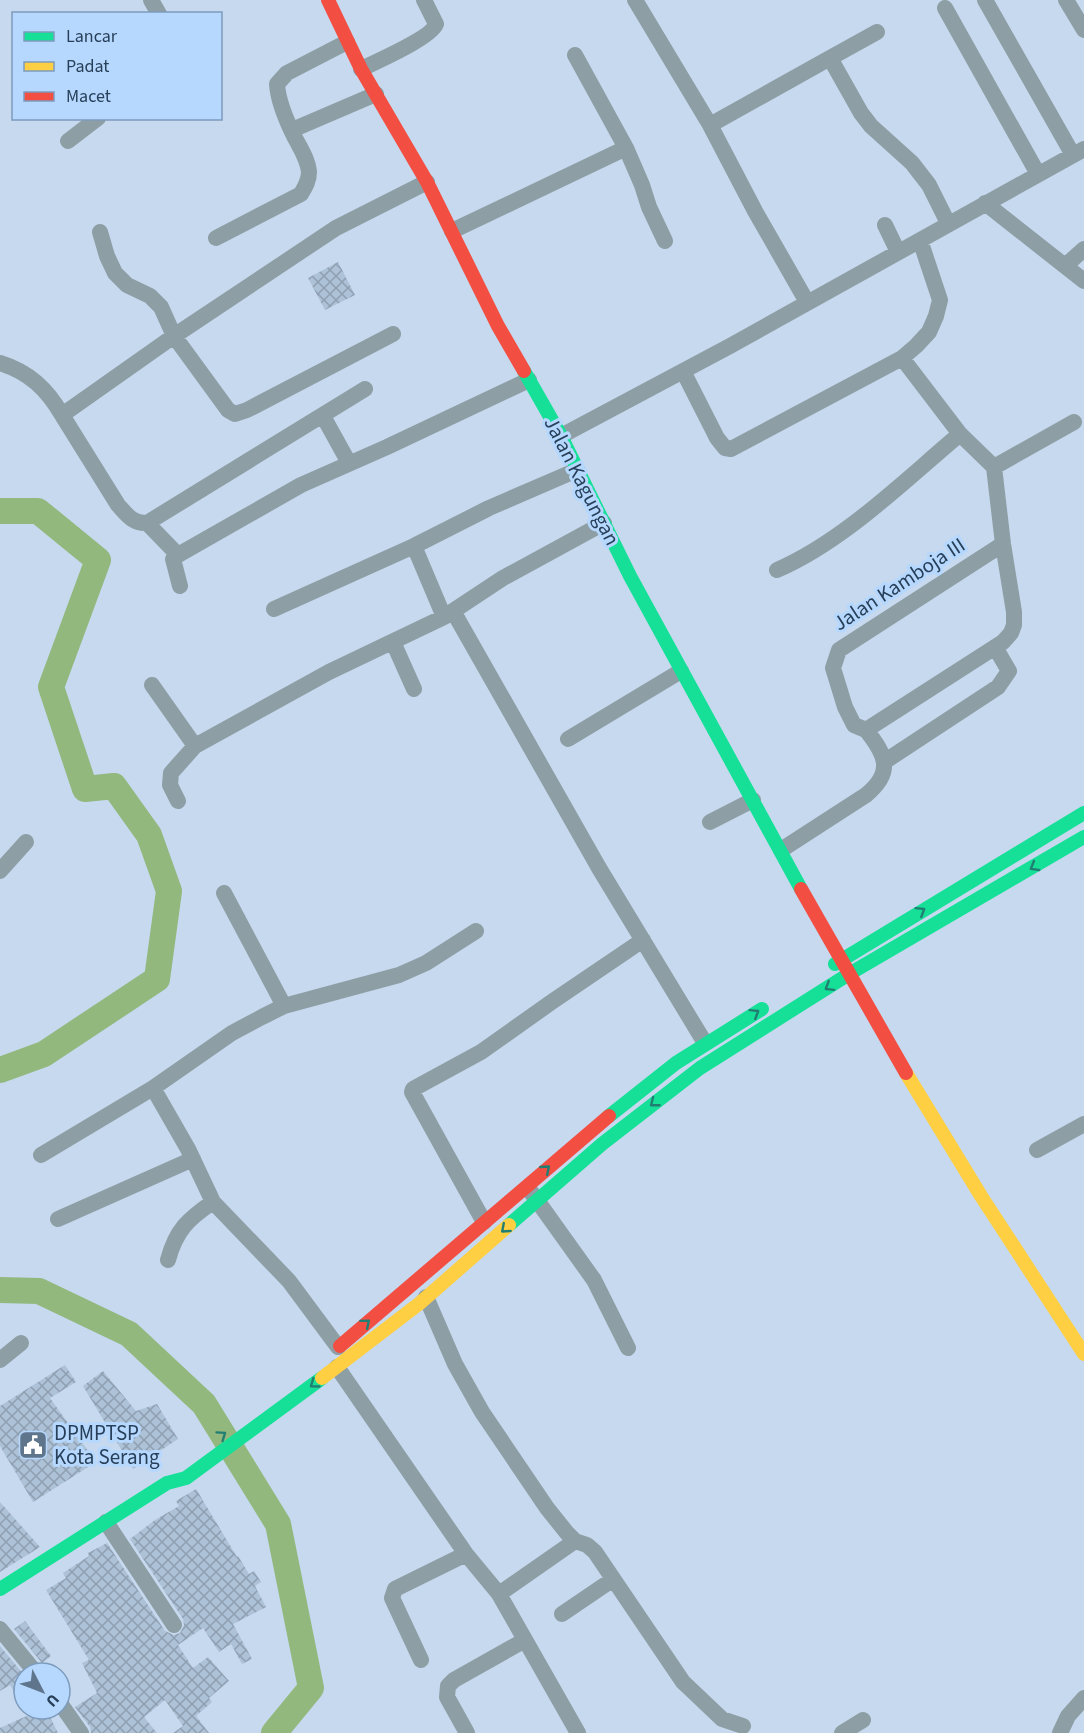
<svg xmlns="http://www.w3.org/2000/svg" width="1084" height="1733" font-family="'Source Sans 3',sans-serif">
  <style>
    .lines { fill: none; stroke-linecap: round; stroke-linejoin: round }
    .river { stroke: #92b87d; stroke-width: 26 }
    .building { fill: url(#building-cross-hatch) }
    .street { stroke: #8d9ea5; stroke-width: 16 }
    .fast { stroke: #16e098; stroke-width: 14 }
    .slow { stroke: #ffcf43; stroke-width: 14 }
    .jam { stroke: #f24e42; stroke-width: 14 }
    .oneway { stroke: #207f72 }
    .labels { text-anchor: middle; stroke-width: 6; stroke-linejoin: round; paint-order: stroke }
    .street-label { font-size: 21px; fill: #273f58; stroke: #b6d8fe }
    .poi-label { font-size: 21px; fill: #273f58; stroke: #b6d8fe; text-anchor: start }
  </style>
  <defs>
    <pattern id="building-cross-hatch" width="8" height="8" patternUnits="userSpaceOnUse" patternTransform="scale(1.5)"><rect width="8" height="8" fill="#adc2d7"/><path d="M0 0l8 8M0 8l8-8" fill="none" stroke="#8d9fb1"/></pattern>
  </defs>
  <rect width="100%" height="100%" fill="#c6d9ee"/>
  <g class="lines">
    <!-- river -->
    <path class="river" d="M0,511H38L98,560L51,687L85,789L114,786L149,835L169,891L157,979L44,1054L0,1070
      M0,1290L39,1291L129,1334L204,1404L278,1524L311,1688L274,1733"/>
  </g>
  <!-- building -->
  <path class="building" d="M338,262L355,295L325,310L308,278Z
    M65,1365L76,1382L50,1398L96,1462L33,1502L0,1446V1406Z
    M103,1371L136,1411L157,1404L178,1439L133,1469L83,1386Z
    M196,1489L237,1557L238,1556L249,1574L254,1571L261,1582L255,1586L266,1607L233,1624L252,1659L242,1664L231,1644L219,1652L203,1628L178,1645L193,1668L208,1657L229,1681L209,1698L212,1702L196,1716L209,1733H173L183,1726L165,1700L144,1717L157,1733H91L90,1727L75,1707L97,1693L82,1663L89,1660L46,1590L66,1578L63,1573L89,1556L88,1553L107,1543L165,1631L174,1635L180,1633L184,1625L183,1619L130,1539L155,1520L179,1506L176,1501Z
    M0,1502L40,1547L0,1572Z
    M25,1621L51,1656L42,1663L14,1629Z
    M0,1646L24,1675V1708L10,1685L0,1691Z
    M42,1709H46L58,1733H0V1728Z"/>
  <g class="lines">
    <!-- street -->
    <path class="street" d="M151,0L159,14
      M635,0L710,125L755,211L807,302
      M985,0L1073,155
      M1066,0L1084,30
      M945,8L1038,174
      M575,55L626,148L642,185L649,207L665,241
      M830,58L877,32
      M361,69C376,62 432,37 436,24L424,0
      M710,125L830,58L861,113L871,126L912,163L929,185L948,223
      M292,130L376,94
      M68,141L98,118
      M985,203L1084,281
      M885,225L898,252
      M452,231L626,148
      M100,232L107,256L115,273L127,285L150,296L161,307L174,336L228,410L235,414L247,410L393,334
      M216,238L301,194C305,187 309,181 309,172C308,160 301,149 295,138C287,122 278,102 277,84L287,73L347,42
      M1065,266L1084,249
      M0,363C29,372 47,389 62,415L174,336L336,228L427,182
      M683,371L717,438L725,448L731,449L902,358L916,346L929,332L936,316L940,300L920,240
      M62,415L118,505C127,515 133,524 147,523L365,389
      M323,416L349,463
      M561,436L730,346L1084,149
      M994,467L1074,422
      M147,523L178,555
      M414,546L444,617
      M777,570C844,541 905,480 960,434
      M180,586L173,559L178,555L301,485L387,447L529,380
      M274,609L414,546L489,508L577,470
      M453,611L599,868L705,1043
      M393,642L414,689
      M152,685L195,746
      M866,730L1003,642L1011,633L1014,625V612L1003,544L994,467L960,434L902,358
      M866,730L854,725L845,707L833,668L839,650L1003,544
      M568,739L681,671
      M884,762L998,687L1009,671L995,647
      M178,801L170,785L171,773L195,746L329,672L444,617L503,578L604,523
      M710,822L753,800
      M781,850L866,795C894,772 886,755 866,730
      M0,871L26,842
      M224,893L284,1006
      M153,1088L188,1149L213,1202L289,1281L338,1347
      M1037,1150L1084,1124
      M41,1155L153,1088L232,1033L262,1017L284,1006L399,975L426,963L476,931
      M531,1192L594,1280L628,1348
      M58,1219L193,1159
      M484,1222L412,1092L413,1089L481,1052L553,1001L643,940
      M168,1260C176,1230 188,1219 213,1202
      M426,1297L455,1364L482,1412L547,1508L567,1533L575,1541L587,1545L595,1552L683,1682L722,1719L743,1726
      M0,1360L21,1343
      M337,1367L466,1554L499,1594L578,1733
      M106,1522L174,1625
      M499,1594L575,1541
      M562,1614L612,1580
      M0,1629L36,1673
      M421,1660L392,1598L395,1589L466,1554
      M60,1703L81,1733
      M467,1733L447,1697L448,1686L454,1680L525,1640
      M842,1733L863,1720
      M1060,1733L1068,1716L1084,1698"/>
    <!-- fast -->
    <path class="fast" d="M524,371L561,436L630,576L801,889
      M835,964L1084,813
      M609,1116L676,1063L762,1009
      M509,1225L602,1144L700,1068L849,974L1084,837
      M0,1589L167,1483L186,1478L322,1378"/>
    <!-- slow -->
    <path class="slow" d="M906,1073L981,1196L1084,1354
      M322,1378L420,1303L509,1225"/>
    <!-- jam -->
    <path class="jam" d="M328,0L361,69L427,182L498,326L524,371
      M801,889L906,1073
      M340,1346L609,1116"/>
  </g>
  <!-- one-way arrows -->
  <defs><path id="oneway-chevron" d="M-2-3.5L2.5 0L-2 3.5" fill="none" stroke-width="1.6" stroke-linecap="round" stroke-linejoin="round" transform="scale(1.5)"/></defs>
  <g class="oneway">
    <use href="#oneway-chevron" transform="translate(1034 867) rotate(150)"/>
    <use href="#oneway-chevron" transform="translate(921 911) rotate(-32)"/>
    <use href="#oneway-chevron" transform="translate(829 987) rotate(148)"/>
    <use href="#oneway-chevron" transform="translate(755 1013) rotate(-32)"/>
    <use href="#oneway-chevron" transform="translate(654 1103) rotate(142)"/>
    <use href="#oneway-chevron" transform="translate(546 1169) rotate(-41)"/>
    <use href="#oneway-chevron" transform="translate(505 1229) rotate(139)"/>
    <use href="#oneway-chevron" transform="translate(366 1323) rotate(-40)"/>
    <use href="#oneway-chevron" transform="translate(314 1384) rotate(144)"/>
    <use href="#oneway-chevron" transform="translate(222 1435) rotate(-35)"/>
  </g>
  <!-- icons -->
  <defs>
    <g id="civic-square" transform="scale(1.5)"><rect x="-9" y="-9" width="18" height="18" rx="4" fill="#5f758c" stroke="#b6d8fe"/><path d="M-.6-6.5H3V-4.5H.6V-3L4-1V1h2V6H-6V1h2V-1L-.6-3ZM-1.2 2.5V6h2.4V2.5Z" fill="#fff"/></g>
  </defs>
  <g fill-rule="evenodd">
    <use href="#civic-square" x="33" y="1445"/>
  </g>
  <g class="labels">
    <!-- street labels -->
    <g class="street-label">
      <text transform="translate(582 481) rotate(63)" y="7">Jalan Kagungan</text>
      <text transform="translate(899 584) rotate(-33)" y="7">Jalan Kamboja III</text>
    </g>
    <!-- poi labels -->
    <g class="poi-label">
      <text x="54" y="1440">DPMPTSP<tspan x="54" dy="24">Kota Serang</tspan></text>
    </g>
  </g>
  <!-- legend -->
  <rect x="12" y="12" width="210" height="108" fill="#b6d8fe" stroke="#7d9bbc" stroke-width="1.5"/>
  <rect x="24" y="32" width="30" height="9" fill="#16e098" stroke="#7d9bbc" stroke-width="1.5"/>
  <text x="66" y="42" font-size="18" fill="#273f58">Lancar</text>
  <rect x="24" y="62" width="30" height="9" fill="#ffcf43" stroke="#7d9bbc" stroke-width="1.5"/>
  <text x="66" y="72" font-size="18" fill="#273f58">Padat</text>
  <rect x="24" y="92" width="30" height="9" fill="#f24e42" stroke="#7d9bbc" stroke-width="1.5"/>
  <text x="66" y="102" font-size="18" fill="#273f58">Macet</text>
  <!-- north arrow -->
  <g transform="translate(42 1691) rotate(132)"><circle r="28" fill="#b6d8fe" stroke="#7d9bbc" stroke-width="1.5"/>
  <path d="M0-4.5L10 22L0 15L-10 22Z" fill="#5f758c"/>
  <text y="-9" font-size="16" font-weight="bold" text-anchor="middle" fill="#273f58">U</text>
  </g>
</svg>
